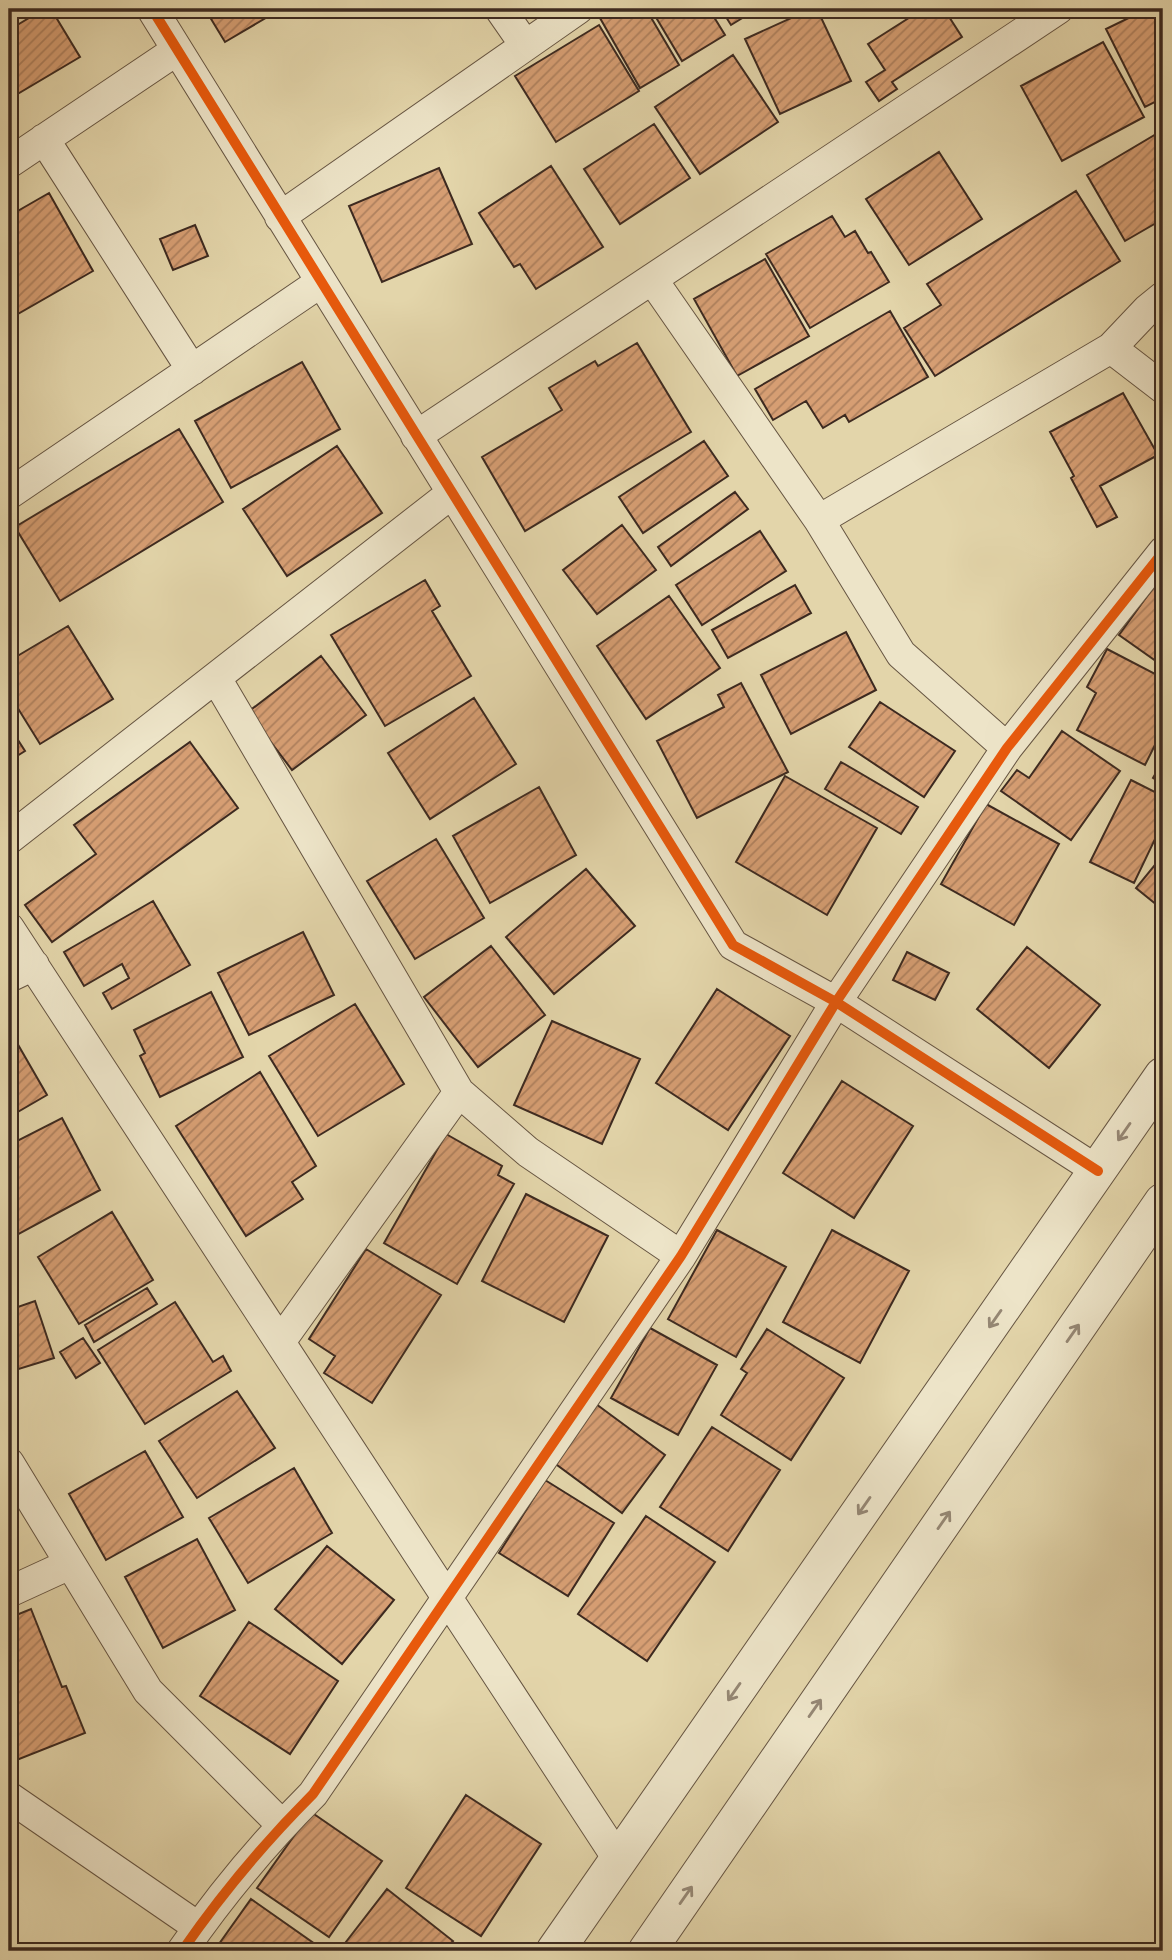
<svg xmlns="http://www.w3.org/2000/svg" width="1172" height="1960" font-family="'IM FELL Double Pica',serif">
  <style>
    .building { fill: url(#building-hatch); stroke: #3d2a20; stroke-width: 2 }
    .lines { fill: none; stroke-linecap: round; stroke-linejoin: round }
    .minor-casing { stroke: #665542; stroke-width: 32 }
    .tertiary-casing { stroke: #665542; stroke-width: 39 }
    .minor { stroke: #ede4c8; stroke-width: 30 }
    .tertiary { stroke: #ede4c8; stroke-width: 37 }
    .cycleway-casing { stroke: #ede4c8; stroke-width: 15 }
    .cycleway { stroke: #e8590c; stroke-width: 10 }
    .oneway { stroke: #958774 }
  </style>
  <defs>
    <pattern id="building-hatch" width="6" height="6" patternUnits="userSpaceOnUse" patternTransform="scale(1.75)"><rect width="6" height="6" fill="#d69e73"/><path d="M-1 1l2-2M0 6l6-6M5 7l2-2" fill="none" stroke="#af815e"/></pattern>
  </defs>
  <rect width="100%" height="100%" fill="#e3d5aa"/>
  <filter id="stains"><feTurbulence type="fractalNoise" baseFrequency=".00286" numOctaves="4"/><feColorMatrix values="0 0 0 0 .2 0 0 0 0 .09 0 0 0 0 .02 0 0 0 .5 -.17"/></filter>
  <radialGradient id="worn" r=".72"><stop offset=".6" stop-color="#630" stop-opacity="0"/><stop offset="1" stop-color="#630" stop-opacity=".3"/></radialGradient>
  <!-- building -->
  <path class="building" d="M44,9H51L80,57L9,99V30Z
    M205,9H281L225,42Z
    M615,9H646L679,65L640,88L600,18Z
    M651,9H709L725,35L682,61Z
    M721,9H757L731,25Z
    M811,9H817L851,81L780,114L745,39Z
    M923,9H944L962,37L892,82L897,89L879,101L866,82L885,70L868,44Z
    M1147,9H1163V98L1145,107L1106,29Z
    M599,25L639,91L556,142L515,76Z
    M1103,42L1144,117L1062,161L1021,86Z
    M733,55L778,122L700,174L655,107Z
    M654,124L690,178L620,224L584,169Z
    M1163,130V219L1125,241L1087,175Z
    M939,152L982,219L909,265L866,199Z
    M551,166L603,247L536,289L520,264L514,267L479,213Z
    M439,168L472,244L382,282L349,206Z
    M1076,191L1120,261L935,376L904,328L941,305L927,284Z
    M49,193L93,271L9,319V216Z
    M832,216L845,237L855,231L868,253L871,252L889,282L810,328L766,254Z
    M195,225L208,256L173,270L160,239Z
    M765,259L809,336L737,376L694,299Z
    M890,311L928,377L849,422L845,415L823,428L806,401L773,420L755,389Z
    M637,343L691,432L525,531L482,457L562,410L549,388L595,361L598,366Z
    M302,362L340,429L231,488L195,421Z
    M1123,393L1158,455L1100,486L1117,517L1097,527L1071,478L1074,476L1050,432Z
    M179,429L223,502L60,601L15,527Z
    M704,441L728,476L643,533L619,497Z
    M337,446L382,513L287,576L243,509Z
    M735,492L748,509L671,566L658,547Z
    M622,525L656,570L597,614L563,570Z
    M760,531L786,571L702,625L676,585Z
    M1163,574V666L1119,635Z
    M425,580L440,606L432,611L471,676L385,726L331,635Z
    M795,585L811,613L728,658L712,630Z
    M669,596L720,668L646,719L597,646Z
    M68,626L113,699L40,744L9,694V661Z
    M846,632L876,690L791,734L761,675Z
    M1107,649L1163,678V729L1145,765L1077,730L1096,693L1087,687Z
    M321,656L366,715L292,770L248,712Z
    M741,683L788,772L697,818L657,741L724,707L718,695Z
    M474,698L516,764L430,819L388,753Z
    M880,702L955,751L924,797L849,747Z
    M9,726L25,751L9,761Z
    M1062,731L1120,771L1071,840L1001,791L1017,770L1029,778Z
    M190,742L238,808L52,942L25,905L96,854L74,825Z
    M1163,761V784L1153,778Z
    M841,762L918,807L901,834L825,789Z
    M785,776L877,828L827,915L736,862Z
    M1131,780L1163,796V843L1155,839L1134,883L1090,862Z
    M539,787L576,855L490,903L453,836Z
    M986,804L1059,844L1014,925L941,884Z
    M436,839L484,918L415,959L367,881Z
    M1163,855V910L1136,888Z
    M586,869L635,926L554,994L506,937Z
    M153,901L190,965L112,1009L103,993L129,978L122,964L84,986L64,952Z
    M303,932L334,995L249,1035L218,973Z
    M491,946L545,1015L478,1067L424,997Z
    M1027,947L1100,1005L1049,1068L977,1009Z
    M907,952L949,973L935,1000L893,980Z
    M717,989L790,1036L728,1130L656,1083Z
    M211,992L243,1057L160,1097L140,1056L145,1053L134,1030Z
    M355,1004L404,1084L318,1136L269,1056Z
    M552,1021L640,1059L602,1144L514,1105Z
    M9,1029L47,1095L9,1117Z
    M260,1072L316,1166L292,1182L303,1199L246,1236L176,1126Z
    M842,1081L913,1126L854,1218L783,1173Z
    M62,1118L100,1190L15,1236L9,1224V1145Z
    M446,1134L502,1166L498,1175L514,1184L457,1284L384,1243Z
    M526,1194L608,1236L564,1322L482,1281Z
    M112,1212L153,1280L79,1324L38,1257Z
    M717,1230L786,1267L736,1357L668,1319Z
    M832,1230L909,1271L860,1363L783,1322Z
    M366,1249L441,1295L372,1403L324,1373L335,1356L309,1339Z
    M9,1277L18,1307L35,1301L54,1358L9,1372Z
    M147,1288L157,1304L94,1342L85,1325Z
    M175,1302L213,1362L223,1356L231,1371L145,1424L98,1350Z
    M650,1328L717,1365L678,1435L611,1398Z
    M767,1329L844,1378L791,1460L721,1415L747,1373L741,1369Z
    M83,1338L100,1363L76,1378L60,1352Z
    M237,1391L275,1448L197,1498L159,1441Z
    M596,1404L665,1455L622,1513L553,1462Z
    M712,1427L780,1470L728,1551L660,1507Z
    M145,1451L183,1517L106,1560L69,1494Z
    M294,1468L332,1533L248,1583L209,1518Z
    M545,1480L614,1523L568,1596L499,1553Z
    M646,1516L715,1562L647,1661L578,1614Z
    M197,1539L235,1610L163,1648L125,1577Z
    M327,1546L394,1600L342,1664L275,1609Z
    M31,1609L62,1687L66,1686L85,1733L9,1763V1618Z
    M249,1622L338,1681L290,1754L200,1696Z
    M466,1795L541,1844L481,1936L406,1888Z
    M311,1812L382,1861L329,1937L257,1888Z
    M387,1889L453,1941L444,1951H339Z
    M251,1899L322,1949L320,1951H214Z"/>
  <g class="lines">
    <!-- minor casing -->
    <g class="minor-casing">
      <path id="minor" d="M152,9L733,945L836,1002L1098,1171
        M500,9L525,45
        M44,139L192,370
        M9,163L177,50
        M280,217L578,9
        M652,279L819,520L901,654L1007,748
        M1111,348L1163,388
        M416,436L1058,9
        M9,494L321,282
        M819,520L1111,348L1147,310L1163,297
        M216,678L459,1092L528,1152L681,1256
        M9,839L452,493
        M9,928L618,1859
        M9,977L34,965
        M280,1342L459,1092
        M9,1463L148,1691L282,1825
        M9,1592L70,1564
        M9,1797L198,1927
        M182,1951C220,1896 265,1842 313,1794L681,1256L836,1002L1007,748L1163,552"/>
    </g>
    <!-- tertiary casing -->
    <g class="tertiary-casing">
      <path id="tertiary" d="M555,1951L1163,1076
        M647,1951L1163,1202"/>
    </g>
    <!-- minor -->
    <use href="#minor" class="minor"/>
    <!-- tertiary -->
    <use href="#tertiary" class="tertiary"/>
    <!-- cycleway casing -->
    <g class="cycleway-casing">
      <path id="cycleway" d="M152,9L733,945L836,1002L1098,1171
        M182,1951C220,1896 265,1842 313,1794L681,1256L836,1002L1007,748L1163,552"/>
    </g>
    <!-- cycleway -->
    <use href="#cycleway" class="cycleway"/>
  </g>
  <!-- one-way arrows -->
  <defs><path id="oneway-shaft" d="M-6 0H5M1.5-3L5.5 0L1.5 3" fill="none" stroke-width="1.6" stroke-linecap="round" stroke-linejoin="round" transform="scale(1.75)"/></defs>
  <g class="oneway">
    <use href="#oneway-shaft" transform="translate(1124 1132) rotate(125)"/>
    <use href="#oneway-shaft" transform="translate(995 1319) rotate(125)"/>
    <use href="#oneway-shaft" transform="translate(1073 1333) rotate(-55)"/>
    <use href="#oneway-shaft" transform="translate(864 1506) rotate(125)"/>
    <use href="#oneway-shaft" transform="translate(944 1520) rotate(-55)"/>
    <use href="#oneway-shaft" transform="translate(734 1692) rotate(125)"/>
    <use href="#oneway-shaft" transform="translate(815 1708) rotate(-55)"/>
    <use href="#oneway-shaft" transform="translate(686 1895) rotate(-55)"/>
  </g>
  <!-- margin -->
  <rect width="1172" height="1960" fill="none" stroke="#e3d5aa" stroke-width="35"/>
  <rect x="10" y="10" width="1151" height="1939" fill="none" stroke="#3d2a20" stroke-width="3.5"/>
  <rect x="18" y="18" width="1137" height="1925" fill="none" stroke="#3d2a20" stroke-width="2"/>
  <rect width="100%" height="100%" filter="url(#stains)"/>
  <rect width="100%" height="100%" fill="url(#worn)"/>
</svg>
